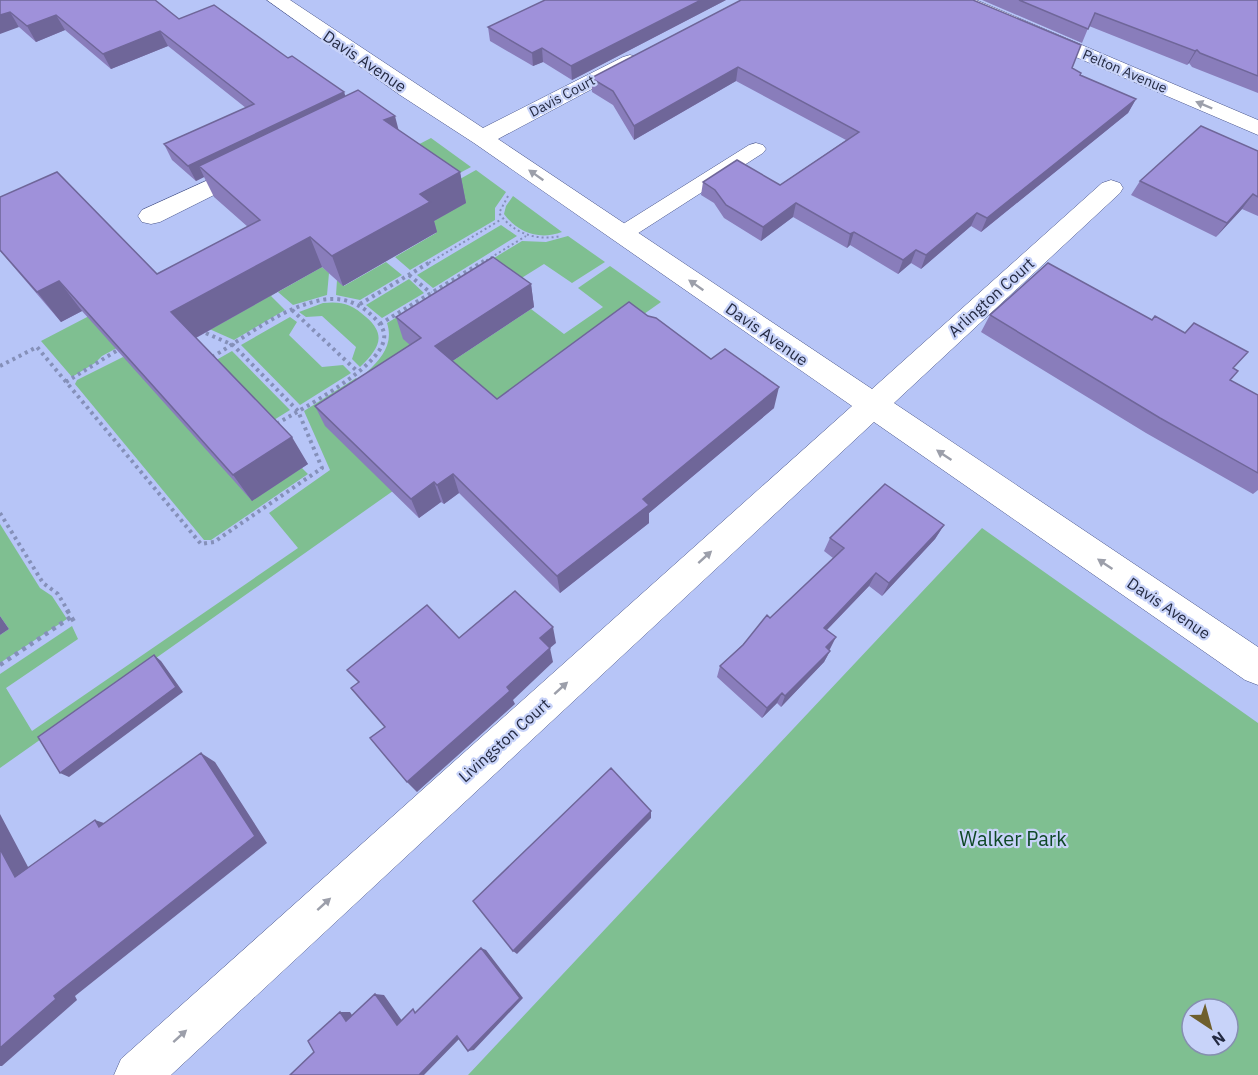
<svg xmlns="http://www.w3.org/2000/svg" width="1258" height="1075" font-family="'IBM Plex Sans',sans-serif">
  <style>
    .green { fill: #7fbf91; fill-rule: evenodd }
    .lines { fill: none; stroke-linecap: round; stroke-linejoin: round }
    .lane-casing { stroke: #465288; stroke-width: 1 }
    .street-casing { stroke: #465288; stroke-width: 1 }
    .path-far2 { stroke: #8590b9; stroke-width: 2; stroke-dasharray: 2 3; stroke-linecap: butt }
    .path-far1 { stroke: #8590b9; stroke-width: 4; stroke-dasharray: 3 4; stroke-linecap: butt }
    .path { stroke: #8590b9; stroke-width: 4.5; stroke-dasharray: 4 5; stroke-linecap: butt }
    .lane { fill: #fff; fill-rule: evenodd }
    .street { fill: #fff; fill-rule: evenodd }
    .wall { fill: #897dbb }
    .shaded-wall { fill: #6f6699 }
    .building { fill: #9f91da; stroke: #6f6699; stroke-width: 1.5 }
    .oneway { fill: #9c9faa }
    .labels { text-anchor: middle; stroke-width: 4.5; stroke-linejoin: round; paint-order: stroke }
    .far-street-label { font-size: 14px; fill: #242a42; stroke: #c8d3f9 }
    .street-label { font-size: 16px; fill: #242a42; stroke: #c8d3f9 }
    .near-park-label { font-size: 20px; fill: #0f4826; stroke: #c8d3f9 }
  </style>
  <rect width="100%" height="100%" fill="#b7c5f7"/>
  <!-- green -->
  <path class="green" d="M431,138L471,167L439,184L271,296L285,310L234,340L178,315L102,356L95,363L72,377L41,341Z
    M476,170L506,192L495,208V220L410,270L395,257L436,233L427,225L444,188Z
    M513,196L562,232C540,240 519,234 504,214L506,206Z
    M501,225L517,236L433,288L417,275Z
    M568,236L605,262L572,283L544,264L507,287L438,292L522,241L546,242Z
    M386,262L402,275L360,300L336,295L337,280L344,286Z
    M610,266L661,302L0,768V674L72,626L78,639L6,688L32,731L298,548L269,513L330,470L304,411L356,378L373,395L442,368L531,309L564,334L603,307L578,288Z
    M322,267L329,273L327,295L293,305L278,292Z
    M409,279L424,293L382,318L366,305Z
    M429,298L404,339L428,359L384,388L367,372C381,359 394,344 387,323Z
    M323,303C341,301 352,304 366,317C388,336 378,349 360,367L352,359L356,347L322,316L306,317L299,312Z
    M290,317L297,322L289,335L322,367L343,365L351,373L300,405L241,345Z
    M232,351L290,410L269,423L211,363Z
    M123,357L302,468L308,474L211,540H204L75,384L77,380Z
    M0,524L40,588L52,596L67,619L0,663V635L9,629L0,616Z
    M982,528L1258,723V1075H468ZM1192,1009H1228V1045H1192Z"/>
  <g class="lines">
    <!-- lane casing -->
    <g class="lane-casing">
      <path id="lane" d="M756,143L763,145L766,149L763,153L629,239L622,241L615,239L612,234L615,229L749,145Z"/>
    </g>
    <!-- street casing -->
    <g class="street-casing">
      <path id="street" d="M267,0H290L483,128L623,57L630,55L637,57L641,61L637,65L498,139L872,389L1102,183L1111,180L1120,183L1123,188L1120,193L894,403L1258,647V685L1245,680L874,422L171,1075H114L121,1059L852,406L474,143L400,95Z
        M949,0H976L1258,120V135L952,4Z
        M250,161L258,163L262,168L258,173L160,222L151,224L142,222L138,216L142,210Z"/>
    </g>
    <!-- path-far2 -->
    <path class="path-far2" d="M508,196L499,213C514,234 536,241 561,236
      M429,263L502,219
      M482,263L526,236"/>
    <!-- path-far1 -->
    <path class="path-far1" d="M409,275L431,293
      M360,304L432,261
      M292,310L358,372
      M380,324L484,261
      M212,357C246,337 278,310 317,301C335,296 354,300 368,312C376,319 386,328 384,339C380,368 303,408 278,423
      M0,366L37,347L201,544L214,542L322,468L298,411L233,345L201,331
      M66,382L121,348
      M0,513L43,583L58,594L68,611"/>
    <!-- path -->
    <path class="path" d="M67,610L76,625
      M0,665L71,617"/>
    <!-- lane -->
    <use href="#lane" class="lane"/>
    <!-- street -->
    <use href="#street" class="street"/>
  </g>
  <!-- wall -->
  <path class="wall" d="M0,0L179,19L288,58L344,92L345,96L398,130L460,172L466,203L434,221L437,232L343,286L322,267L196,338L308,464L252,501L82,311L61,322L0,251V197L157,274L248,227L214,197L204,177L196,181L172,160L164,144L246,108L168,46L111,69L65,30L36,42L19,27Z
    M726,0L572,80L543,62L533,66L490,41L488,27Z
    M741,0L1072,68L1080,75L1136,99L1128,113L981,232L971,226L921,269L911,263L898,274L850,245L847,248L793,217L761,241L724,218L714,203L701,195L703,182L780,185L846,140L736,81L634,140L613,105L592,92L591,78Z
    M982,0H1258V93L1192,67L1189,63L1187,65L1089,26L1082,43Z
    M1258,151V216L1242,209L1216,237L1131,195L1140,181Z
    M531,284L534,307L452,361L497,399L774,408L649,513V523L560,593L459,493L444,504L441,502L419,518L325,426L315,406L410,345L403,339L396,317Z
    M990,315L1152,320L1185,333L1233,368L1230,380L1258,395V490L1253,494L1146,433L981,332Z
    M944,525L935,539L882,596L869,586L827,630L829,649L830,651L824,662L781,707L777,703L762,718L717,677L720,666L833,558L824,551L830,538Z"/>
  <!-- shaded-wall -->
  <path class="shaded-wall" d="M701,0H726L572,80L571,66Z
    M10,12L19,27L0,34V15Z
    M56,15L65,30L36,42L27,26Z
    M160,31L168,46L111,69L103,54Z
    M542,48L543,62L533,66L532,53Z
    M1197,50L1189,63L1187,65L1195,51Z
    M738,67L736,81L634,140V126Z
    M344,92L349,107L199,166L204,177L196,181L188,166Z
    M1136,99L1128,113L981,232L987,218Z
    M395,116L403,147L384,120Z
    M460,172L466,203L434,221L437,232L343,286L332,256L420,194Z
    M1253,194L1242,209L1216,237L1227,223Z
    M796,203L793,217L761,241L763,227Z
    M977,213L971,226L921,269L926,255Z
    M854,232L850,245L847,248L850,234Z
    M310,237L322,267L190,341L171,312Z
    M916,250L911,263L898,274L903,260Z
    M59,281L82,311L61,322L37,292Z
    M531,284L534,307L442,368L435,346Z
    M779,387L774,408L649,513V523L560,593L557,576L643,499Z
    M292,437L308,464L252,501L233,475Z
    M453,474L459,493L444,504L437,485Z
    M434,482L441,502L419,518L411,499Z
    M944,525L935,539L882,596L889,583Z
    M876,573L869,586L818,639L824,628Z
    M0,616L9,629L0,635Z
    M553,627L556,643L550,648L553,662L513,700L515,704L417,792L407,782L507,687L540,638Z
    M836,637L830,649L820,658L826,647Z
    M830,651L824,662L781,707L785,696Z
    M154,655L161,661L183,692L69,777L60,773Z
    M782,693L777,703L762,718L767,708Z
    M201,753L215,762L267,843L75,996L77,1000L2,1066H0V1048L54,996Z
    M651,811V818L517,954L513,951Z
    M0,814L36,882L15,877L0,849Z
    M95,820L113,826L99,827Z
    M481,948L486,950L523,998L474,1050L468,1051Z
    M375,994L384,995L405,1025H397Z
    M340,1012H350L356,1021H346Z
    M463,1035L424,1075H419L457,1036Z"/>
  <!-- building -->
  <path class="building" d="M0,0H155L179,19L214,5L288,58L292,56L344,92L188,166L164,144L254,104L160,31L103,54L56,15L27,26L10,12L0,15Z
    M545,0H701L571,66L542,48L532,53L488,27Z
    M741,0H973L1081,45L1072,68L1081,73L1080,75L1136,99L987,218L977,213L926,255L916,250L903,260L854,232L850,234L796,203L763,227L726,205L715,190L703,182L737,160L780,185L859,132L738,67L634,126L613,91L591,78Z
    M1019,0H1258V76L1200,53L1197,50L1195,51L1095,13L1088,29Z
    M358,90L395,116L384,120L460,172L420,194L430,202L332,256L310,237L171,312L292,437L233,475L59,281L37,292L0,250V197L57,172L157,274L260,220L199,166Z
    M1201,126L1258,151V197L1253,194L1227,223L1140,181Z
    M493,257L531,284L435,346L497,399L629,302L648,316L656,318L711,359L725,349L779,387L643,499L649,505L557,576L453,474L437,485L434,482L411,499L315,406L421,338L396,317Z
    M1048,263L1152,320L1155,316L1185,333L1194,323L1248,352L1233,368L1238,371L1230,380L1258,395V473L1160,418L990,315Z
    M885,484L944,525L889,583L876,573L824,628L836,637L826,647L830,651L785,696L782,693L767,708L720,666L743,645L767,615L770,618L844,548L830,538Z
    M515,591L553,627L540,638L550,648L507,687L510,691L407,782L370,738L385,727L351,688L359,682L347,670L427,605L459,638Z
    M154,655L176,687L60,773L38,737Z
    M201,753L255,836L54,996L56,999L0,1048V849L15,877L95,820L99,827Z
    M611,768L651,811L513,951L473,901Z
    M481,948L520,998L468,1051L457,1036L419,1075H290L314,1052L308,1041L340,1012L346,1021L375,994L397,1025L413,1009L415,1013Z"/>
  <!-- one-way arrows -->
  <defs><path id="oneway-solid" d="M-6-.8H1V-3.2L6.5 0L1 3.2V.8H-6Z" transform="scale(1.5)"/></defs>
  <g class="oneway">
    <use href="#oneway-solid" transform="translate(1204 105) rotate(-157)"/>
    <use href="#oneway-solid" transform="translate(536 175) rotate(-145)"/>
    <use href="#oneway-solid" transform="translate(696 285) rotate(-145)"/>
    <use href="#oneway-solid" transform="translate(944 455) rotate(-146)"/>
    <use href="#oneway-solid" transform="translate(705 557) rotate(-42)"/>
    <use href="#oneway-solid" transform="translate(1105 564) rotate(-146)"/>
    <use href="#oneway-solid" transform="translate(561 688) rotate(-42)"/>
    <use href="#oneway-solid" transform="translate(324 904) rotate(-42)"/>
    <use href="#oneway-solid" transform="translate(180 1036) rotate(-42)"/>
  </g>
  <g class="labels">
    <!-- far-street labels -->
    <g class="far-street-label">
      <text transform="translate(1125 71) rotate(23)" y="5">Pelton Avenue</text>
      <text transform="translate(562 96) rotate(-28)" y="5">Davis Court</text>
    </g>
    <!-- street labels -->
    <g class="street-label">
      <text transform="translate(365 61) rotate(34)" y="6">Davis Avenue</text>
      <text transform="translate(991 297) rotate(-42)" y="6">Arlington Court</text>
      <text transform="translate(767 334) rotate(35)" y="6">Davis Avenue</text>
      <text transform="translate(1169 608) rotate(34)" y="6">Davis Avenue</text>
      <text transform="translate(504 740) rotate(-42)" y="6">Livingston Court</text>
    </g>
    <!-- near-park labels -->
    <g class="near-park-label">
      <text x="1013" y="846">Walker Park</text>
    </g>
  </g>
  <!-- north arrow -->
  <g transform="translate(1210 1027) rotate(144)"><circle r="28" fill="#c8d3f9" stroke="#868fb0" stroke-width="1.5"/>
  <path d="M0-4.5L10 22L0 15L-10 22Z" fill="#6f5f2d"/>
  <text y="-9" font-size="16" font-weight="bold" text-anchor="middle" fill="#242a42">N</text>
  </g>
</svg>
